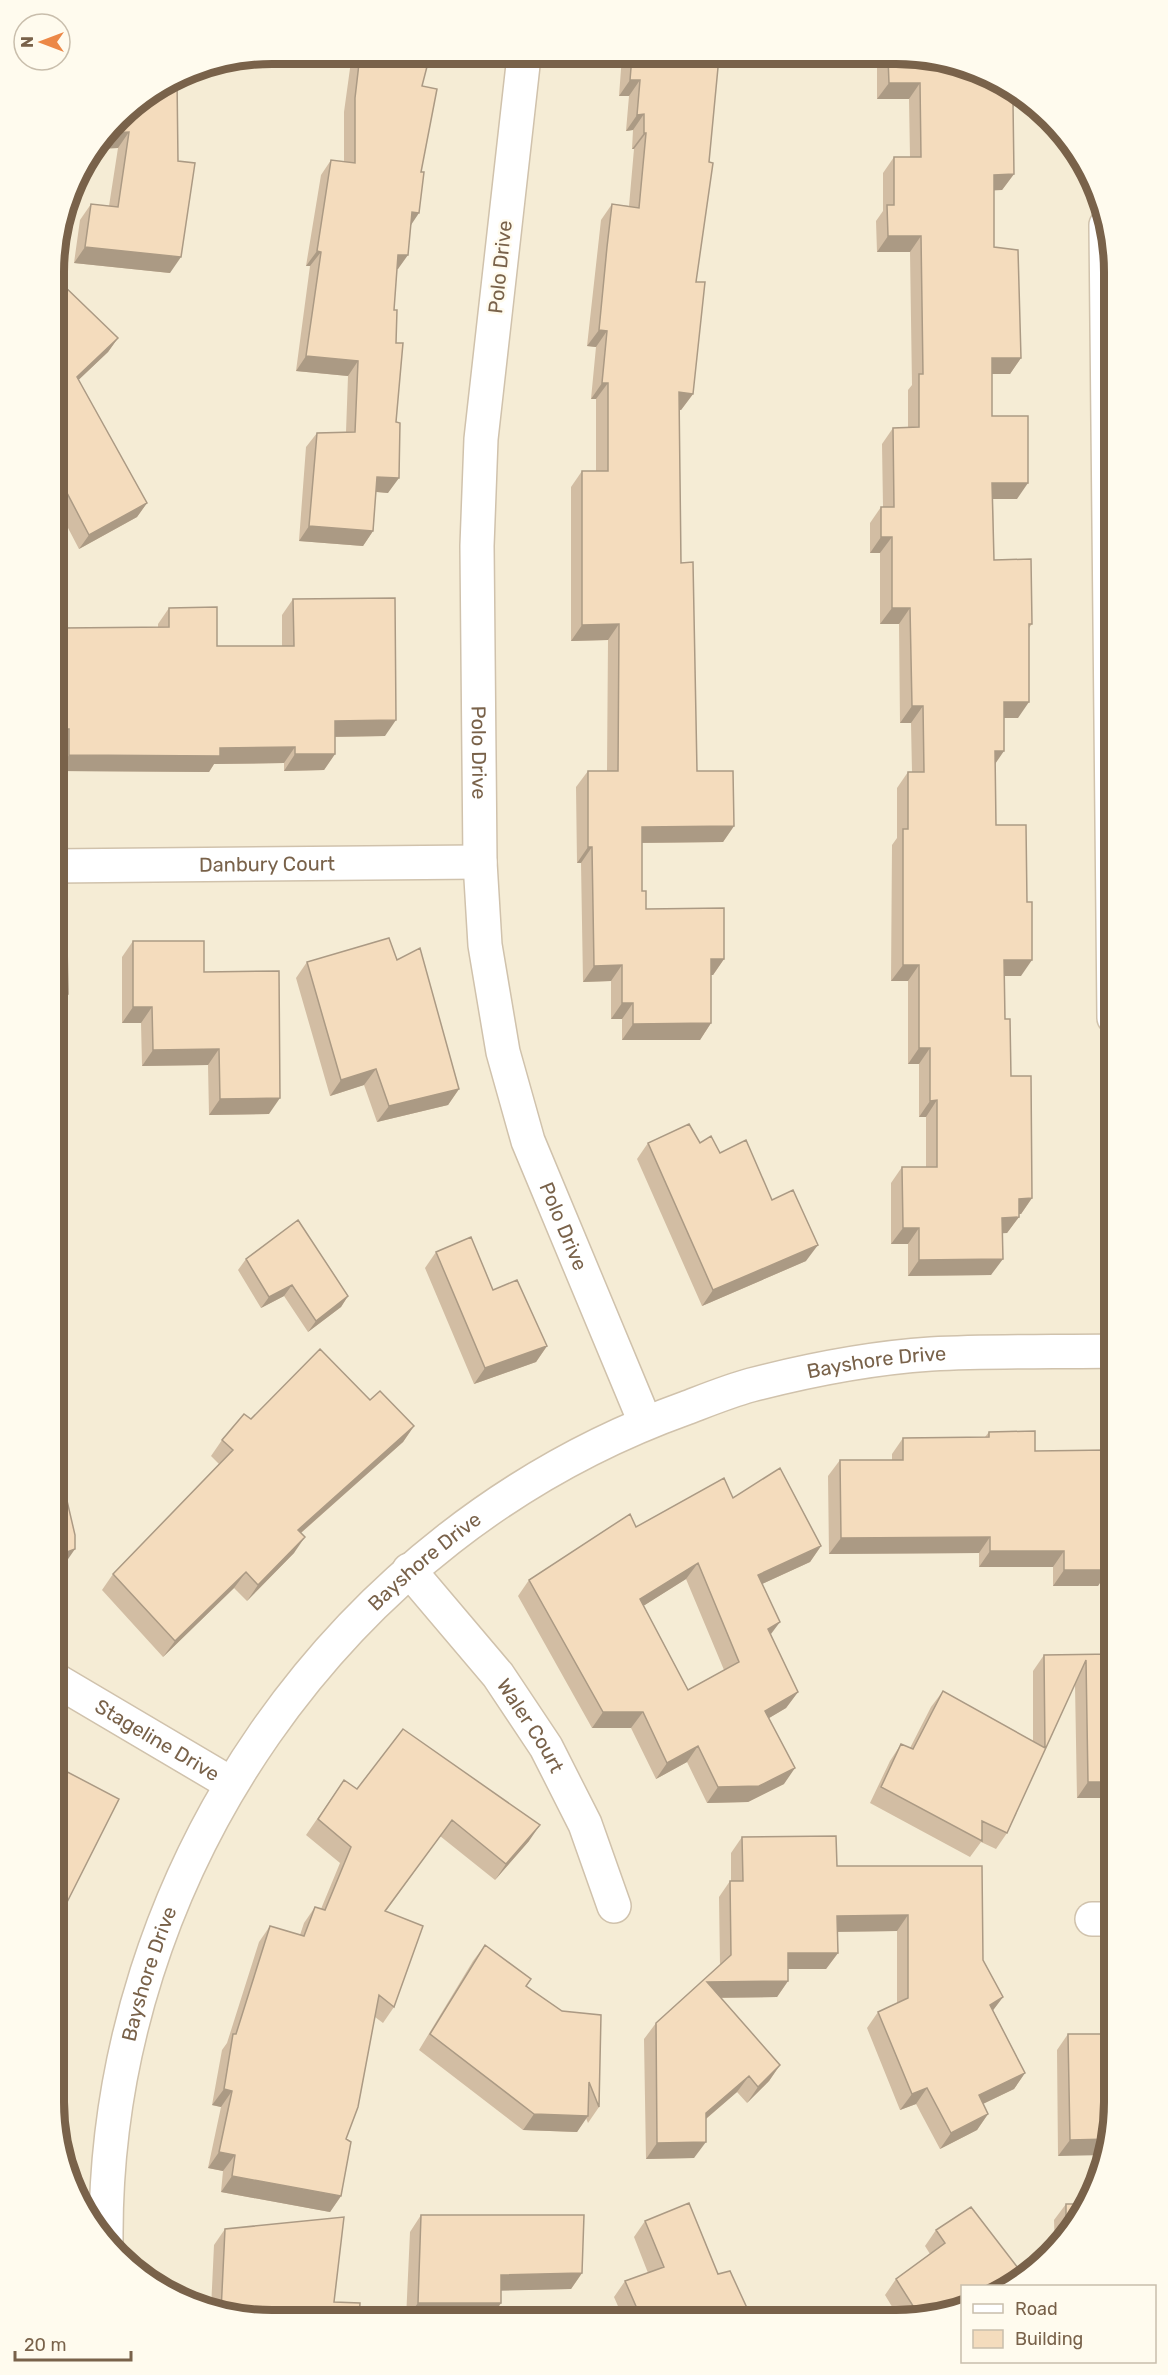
<svg xmlns="http://www.w3.org/2000/svg" width="1168" height="2375" font-family="Rubik,sans-serif">
  <style>
    .residential { fill: #f5ecd5 }
    .lines { fill: none; stroke-linecap: round; stroke-linejoin: round }
    .street-casing { stroke: #d0c2ac; stroke-width: 36 }
    .street { stroke: #fff; stroke-width: 33 }
    .wall { fill: #d2bda3; fill-rule: evenodd }
    .shaded-wall { fill: #ab9a84 }
    .building { fill: #f4dcbd; stroke: #ab9a84; stroke-width: 1.5; fill-rule: evenodd }
    .labels { text-anchor: middle; stroke-width: 5; stroke-linejoin: round; paint-order: stroke }
    .street-label { font-size: 20px; fill: #79624a; stroke: #fffbee }
    .rim { fill: none; stroke: #79624a; stroke-width: 8 }
  </style>
  <rect width="100%" height="100%" fill="#fdf8e7"/>
  <!-- residential -->
  <path class="residential" d="M272,54L938,58L993,77L1040,108L1103,202L1114,272V2117L1102,2173L1069,2236L1012,2286H962V2310L896,2321L243,2319L176,2299L129,2267L91,2224L65,2173L54,2103V258L76,176L128,108L189,70Z"/>
  <g class="lines">
    <!-- street casing -->
    <g class="street-casing">
      <g id="street">
        <path id="s1" d="M524,56L481,439L477,546L480,862L485,945L503,1052L528,1141L645,1422"/>
        <path d="M1106,225L1114,1018"/>
        <path id="s2" d="M54,866L480,862"/>
        <path id="s3" d="M409,1570L498,1675L546,1747L585,1824L614,1906"/>
        <path id="s4" d="M54,1679L230,1783"/>
        <path d="M1092,1919H1114"/>
        <path id="s5" d="M106,2241C103,1873 340,1532 686,1408C707,1400 729,1391 751,1385C809,1370 870,1358 931,1354C992,1351 1053,1352 1114,1351"/>
      </g>
    </g>
    <!-- street -->
    <use href="#street" class="street"/>
  </g>
  <!-- wall -->
  <path class="wall" d="M352,54L430,55L422,86L411,224L398,269H397L394,310L388,493L376,492L373,531L363,546L299,541L306,447L317,433L346,432L348,376L296,371L310,266H306L321,175L331,160L344,162V112Z
    M622,56L719,57L696,282L693,394L681,410H679L681,563L697,771L734,826L723,842L642,843V891L646,909L724,959L713,975H711V1023L700,1040H622V1019H611V981L583,982L581,863H577L576,787L588,771H607L608,640L571,641V487L582,471H596V399H591L596,347L587,346L601,220L612,204L629,206L634,149H632L633,130L626,131L629,96H619Z
    M877,58H938L1016,103L1013,108L1014,174L1002,190H994V247L1021,358L1010,374H992V416L1017,499H993L994,560L1032,624L1029,628L1018,718H1004L995,764L996,825L1021,976H1004L1005,1019L1011,1076L1032,1198L1021,1214H1019V1217L1007,1233H1002L991,1275L908,1276V1244H891V1183L902,1167H926V1117H919V1064H908V981H891L892,845L897,838V788L908,772H912L911,723H900L899,624H880V553H870V523L881,507H883L882,444L893,428H908V390L912,385L910,252H877L876,221L883,211V173L894,157H910L909,99H877Z
    M128,108L170,273L74,263L80,220L91,204L109,206L118,148L97,149Z
    M54,288L118,338L108,352L78,380L147,503L137,517L79,549L54,501Z
    M293,599L385,736L335,737V754L324,770L284,771V763L214,764L209,772L58,771V745H54V640L63,628L158,627V624L169,608L217,646H282V615Z
    M133,941L204,972L269,1114L209,1115L208,1065L142,1066L141,1023H122V957Z
    M397,960L459,1089L448,1105L377,1122L364,1085L330,1096L296,978L307,962Z
    M648,1143H700L720,1153L772,1200L806,1261L702,1306L637,1159Z
    M436,1252L493,1290L547,1346L536,1362L474,1384L425,1268Z
    M246,1259L348,1296L341,1307L308,1332L284,1296L261,1308L238,1270Z
    M370,1400L414,1426L403,1442L301,1533L294,1553L247,1601L234,1588L163,1657L102,1590L113,1574L219,1464L211,1456L222,1440L251,1419Z
    M989,1432L1035,1451L1114,1555L1109,1556L1098,1586H1053V1567H979V1553L829,1554L828,1476L840,1460H892V1454L903,1438L985,1437Z
    M733,1498L821,1546L810,1562L762,1584L771,1635L798,1692L786,1708L769,1718L784,1784L748,1802L707,1803L687,1762L656,1779L631,1728H592L518,1596L529,1580L636,1527ZM686,1579L724,1670L688,1690L643,1606Z
    M1112,1645H1114V1798H1077L1075,1684L1007,1833L996,1849L981,1842L970,1857L870,1803L890,1761L901,1744L910,1748L931,1707L943,1691L1033,1742V1671L1044,1655L1106,1654Z
    M344,1780L357,1789L529,1841L495,1880L440,1836L386,1911L394,2007L383,2023L375,2017L346,2139L341,2196L330,2212L221,2192L223,2171L208,2168L221,2107L212,2105L222,2050L227,2043L259,1942L270,1926L300,1935L304,1923L315,1907L321,1909L340,1863L306,1835Z
    M742,1837L837,1866L983,1960L1003,1997L993,2010L1025,2073L1014,2089L983,2104L988,2114L977,2130L940,2149L916,2104L900,2110L867,2028L878,2012L897,2004V1931L837,1932L838,1953L826,1969H788V1981L777,1997L721,1998L780,2065L769,2081L747,2103L737,2092L706,2119L694,2158L646,2159L644,2039L656,2023L720,1965L719,1897L730,1881H731V1853Z
    M485,1945L526,1986L562,2011L599,2107L588,2123L586,2118L577,2132L523,2130L419,2050L473,1961Z
    M1068,2034L1114,2117L1058,2156L1057,2050Z
    M1066,2204L1069,2236L1055,2249L1054,2220Z
    M421,2215L582,2273L571,2289L501,2290V2303L490,2319H406L410,2232Z
    M645,2221L718,2274L753,2321L624,2320L614,2297L625,2281L648,2273L634,2237Z
    M225,2229L334,2302L243,2319L211,2309L214,2245Z
    M936,2230L1025,2277L963,2310L900,2320L885,2295L896,2279L930,2254L925,2246Z"/>
  <!-- shaded-wall -->
  <path class="shaded-wall" d="M630,80H640L629,96H619Z
    M889,83H920L909,99H877Z
    M644,114L633,130L626,131L637,115Z
    M129,132L118,148L97,149L110,133Z
    M644,133H646L634,149H632Z
    M1014,174L1002,190L983,191L994,175Z
    M412,212L419,213L409,228Z
    M888,236H921L910,252H877Z
    M85,247L181,257L170,273L74,263Z
    M317,251L321,252L310,266H306Z
    M398,255H408L398,269H388Z
    M599,330L607,331L596,347L587,346Z
    M118,338L108,352L67,391L77,377Z
    M306,356L358,361L348,376L296,371Z
    M992,358H1021L1010,374H981Z
    M602,383H608L596,399H591Z
    M679,392L693,394L681,410L668,408Z
    M377,477L399,478L388,493L367,491Z
    M992,483H1028L1017,499H981Z
    M147,503L137,517L79,549L89,535Z
    M309,526L373,531L363,546L299,541Z
    M881,537H892L880,553H870Z
    M892,608H910L899,624H880Z
    M619,624L608,640L571,641L582,625Z
    M1004,702H1029L1018,718H993Z
    M912,706H923L911,723H900Z
    M396,720L385,736L324,737L335,721Z
    M54,729H69L58,745H54Z
    M295,747L284,763L214,764L209,772L58,771L69,755L220,748Z
    M995,751H1004L993,767Z
    M295,754H335L324,770L284,771Z
    M734,826L723,842L631,843L642,827Z
    M588,847H592L581,863H577Z
    M711,959H724L713,975H699Z
    M1004,960H1032L1021,976H993Z
    M622,965L611,981L583,982L594,966Z
    M903,965H919L908,981H891Z
    M68,994L57,1010L61,995Z
    M622,1003H633L622,1019H611Z
    M133,1007H152L141,1023H122Z
    M711,1023L700,1040H622L633,1024Z
    M919,1048H930L919,1064H908Z
    M219,1049L208,1065L142,1066L153,1050Z
    M376,1069L364,1085L330,1096L341,1080Z
    M459,1089L448,1105L377,1122L389,1106Z
    M280,1098L269,1114L209,1115L220,1099Z
    M54,1100H62L54,1111Z
    M937,1100L926,1117H919L930,1101Z
    M1032,1198L1021,1214L1007,1215L1019,1199Z
    M1019,1217L1007,1233L991,1234L1002,1218Z
    M903,1228H919L908,1244H891Z
    M818,1245L806,1261L702,1306L713,1290Z
    M1003,1259L991,1275L908,1276L919,1260Z
    M292,1285L284,1296L261,1308L269,1297Z
    M348,1296L341,1307L308,1332L316,1321Z
    M547,1346L536,1362L474,1384L485,1368Z
    M66,1405L55,1421L54,1422V1411Z
    M414,1426L403,1442L286,1546L298,1530Z
    M305,1537L294,1553L247,1601L258,1585Z
    M990,1537L979,1553L829,1554L841,1538Z
    M1109,1540H1114V1555L1097,1556Z
    M821,1546L810,1562L747,1591L758,1575Z
    M75,1549L64,1565L54,1569V1557Z
    M990,1551H1064L1053,1567H979Z
    M698,1563L686,1579L629,1615L640,1599Z
    M1064,1570H1109L1098,1586H1053Z
    M246,1572L234,1588L163,1657L175,1641Z
    M780,1622L768,1638V1629Z
    M798,1692L786,1708L754,1727L765,1711Z
    M603,1712H643L631,1728H592Z
    M698,1746L687,1762L656,1779L667,1763Z
    M795,1768L784,1784L748,1802L707,1803L718,1787Z
    M1088,1782H1114V1798H1077Z
    M540,1825L529,1841L495,1880L506,1864Z
    M908,1915L897,1931L826,1932L837,1916Z
    M788,1953H838L826,1969H777Z
    M788,1981L777,1997L696,1998L707,1982Z
    M1003,1997L991,2013L990,2005Z
    M780,2065L769,2081L747,2103L758,2087Z
    M1025,2073L1014,2089L968,2111L979,2095Z
    M749,2076L737,2092L694,2129L706,2113Z
    M927,2088L916,2104L900,2110L912,2094Z
    M224,2089L232,2091L221,2107L212,2105Z
    M534,2114L588,2116L577,2132L523,2130Z
    M988,2114L977,2130L940,2149L951,2133Z
    M1109,2139L1106,2155L1058,2156L1070,2140Z
    M706,2142L694,2158L646,2159L657,2143Z
    M219,2152L235,2155L223,2171L208,2168Z
    M232,2176L341,2196L330,2212L221,2192Z
    M582,2273L571,2289L489,2291L501,2275Z
    M418,2303H501L490,2319H406Z"/>
  <!-- building -->
  <path class="building" d="M360,55H430L422,86L437,89L421,172H424L419,213L412,212L408,255H398L394,310H397L396,343H403L396,422L400,423L399,478L377,477L373,531L309,526L317,433L355,432L358,361L306,356L321,252L317,251L331,160L355,163V98Z
    M632,56L719,57L709,162L713,163L696,282H705L693,394L679,392L681,563L693,562L697,771H733L734,826L642,827V891H646V909L724,908V959H711V1023L633,1024V1003H622V965L594,966L592,847H588V771H618L619,624L582,625V471H608V383H602L607,331L599,330L607,247L612,204L639,208L646,133H644V114L637,115L640,80H630Z
    M888,58H938L993,77L1016,92V103H1013L1014,174L994,175V247L1018,250L1021,358H992V416H1028V483H992L994,560L1031,559L1032,624H1029V702H1004V751H995L996,825H1026L1027,902H1032V960H1004L1005,1019H1010L1011,1076H1031L1032,1198L1019,1199V1217L1002,1218L1003,1259L919,1260V1228H903L902,1167H937V1100L930,1101V1048H919V965H903V829H908V772H924L923,706H912L910,608H892V537H881V507H894L893,428L919,427V374H923L921,236H888L887,205H894V157H921L920,83H889Z
    M177,78L178,161L195,163L181,257L85,247L91,204L118,207L129,132L110,133L128,108Z
    M60,282L118,338L77,377L147,503L89,535L54,468V288Z
    M395,598L396,720L335,721V754H295V747L220,748V756L69,755V729H54V642H63V628L169,627V608L217,607V646H294L293,599Z
    M389,938L397,960L420,948L459,1089L389,1106L376,1069L341,1080L307,962Z
    M133,941H204V972L279,971L280,1098L220,1099L219,1049L153,1050L152,1007H133Z
    M54,943H67L68,994L61,995L62,1100H54Z
    M689,1124L700,1143L711,1136L720,1153L746,1140L772,1200L793,1190L818,1245L713,1290L648,1143Z
    M298,1220L348,1296L316,1321L292,1285L269,1297L246,1259Z
    M471,1237L493,1290L517,1280L547,1346L485,1368L436,1252Z
    M320,1349L370,1400L380,1391L414,1426L298,1530L305,1537L258,1585L246,1572L175,1641L113,1574L233,1450L222,1440L244,1414L251,1419Z
    M54,1371L66,1405L54,1411Z
    M1035,1431V1451L1108,1450V1457H1114V1540H1109V1570H1064V1551H990V1537L841,1538L840,1460H903V1438L989,1437V1432Z
    M54,1445L75,1535V1549L54,1557Z
    M780,1468L821,1546L758,1575L780,1622L768,1629L798,1692L765,1711L795,1768L759,1786L718,1787L698,1746L667,1763L643,1712H603L529,1580L630,1514L636,1527L724,1478L733,1498ZM698,1563L739,1662L688,1690L640,1599Z
    M1112,1645H1114V1782H1088L1086,1660L1007,1833L982,1821V1841L881,1787L901,1744L913,1749L943,1691L1045,1748L1044,1655L1113,1654Z
    M403,1729L540,1825L506,1864L452,1820L385,1911L423,1926L394,2007L379,1995L358,2107L346,2139L351,2142L341,2196L232,2176L235,2155L219,2152L232,2091L224,2089L233,2034H236L270,1926L304,1936L315,1907L325,1910L351,1847L318,1819L344,1780L357,1789Z
    M54,1765L119,1799L54,1928Z
    M836,1836L837,1866H982L983,1960L1003,1997L990,2005L1025,2073L979,2095L988,2114L951,2133L927,2088L912,2094L878,2012L908,1998V1915L837,1916L838,1953H788V1981L707,1982L780,2065L758,2087L749,2076L706,2113V2142L657,2143L656,2023L731,1955L730,1881H743L742,1837Z
    M485,1945L531,1979L526,1986L562,2011L601,2015L599,2107L589,2082L588,2116L534,2114L430,2034Z
    M1068,2034H1114V2117L1109,2139L1070,2140Z
    M689,2203L718,2274L730,2271L753,2321L642,2320L625,2281L664,2267L645,2221Z
    M1066,2204H1086L1069,2236L1066,2238Z
    M971,2207L1025,2277L1017,2284L1012,2286H963V2310L920,2317L896,2279L945,2243L936,2230Z
    M421,2215H584L582,2273L501,2275V2303H418Z
    M344,2217L334,2302L360,2303L359,2319H243L221,2312L225,2229Z"/>
  <g class="labels">
    <!-- street labels -->
    <g class="street-label">
      <text transform="translate(500 267) rotate(-84)" y="7">Polo Drive</text>
      <text dy="7" stroke="none"><textPath href="#s1" startOffset="699">Polo Drive</textPath></text>
      <text dy="7" stroke="none"><textPath href="#s2" startOffset="213">Danbury Court</textPath></text>
      <text dy="7" stroke="none"><textPath href="#s1" startOffset="1185">Polo Drive</textPath></text>
      <text dy="7" stroke="none"><textPath href="#s5" startOffset="1278">Bayshore Drive</textPath></text>
      <text dy="7" stroke="none"><textPath href="#s5" startOffset="776">Bayshore Drive</textPath></text>
      <text dy="7" stroke="none"><textPath href="#s3" startOffset="198">Waler Court</textPath></text>
      <text dy="7" stroke="none"><textPath href="#s4" startOffset="120">Stageline Drive</textPath></text>
      <text dy="7" stroke="none"><textPath href="#s5" startOffset="272">Bayshore Drive</textPath></text>
    </g>
  </g>
  <!-- crop -->
  <path d="M0 0H1168V2375H0ZM272 64H896A208 208 0 0 1 1104 272V2102A208 208 0 0 1 896 2310H272A208 208 0 0 1 64 2102V272A208 208 0 0 1 272 64Z" fill="#fffbee" fill-rule="evenodd"/>
  <path class="rim" d="M272 64H896A208 208 0 0 1 1104 272V2102A208 208 0 0 1 896 2310H272A208 208 0 0 1 64 2102V272A208 208 0 0 1 272 64Z"/>
  <!-- legend -->
  <rect x="961" y="2285" width="195" height="78" fill="#fffbee" stroke="#c9beac" stroke-width="1.5"/>
  <rect x="973" y="2304" width="30" height="9" fill="#ffffff" stroke="#c9beac" stroke-width="1.5"/>
  <text x="1015" y="2315" font-size="18" fill="#79624a">Road</text>
  <rect x="973" y="2330" width="30" height="18" fill="#f4dcbd" stroke="#c9beac" stroke-width="1.5"/>
  <text x="1015" y="2345" font-size="18" fill="#79624a">Building</text>
  <!-- north arrow -->
  <g transform="translate(42 42) rotate(270)"><circle r="28" fill="#fffbee" stroke="#c9beac" stroke-width="1.5"/>
  <path d="M0-4.5L10 22L0 15L-10 22Z" fill="#ec8847"/>
  <text y="-9" font-size="16" font-weight="bold" text-anchor="middle" fill="#79624a">N</text>
  </g>
  <!-- scale -->
  <path d="M15 2351v9h116v-9" fill="none" stroke="#79624a" stroke-width="3"/>
  <text x="24" y="2351" font-size="18" fill="#79624a" stroke="#fffbee" stroke-width="4.5" paint-order="stroke">20 m</text>
</svg>
